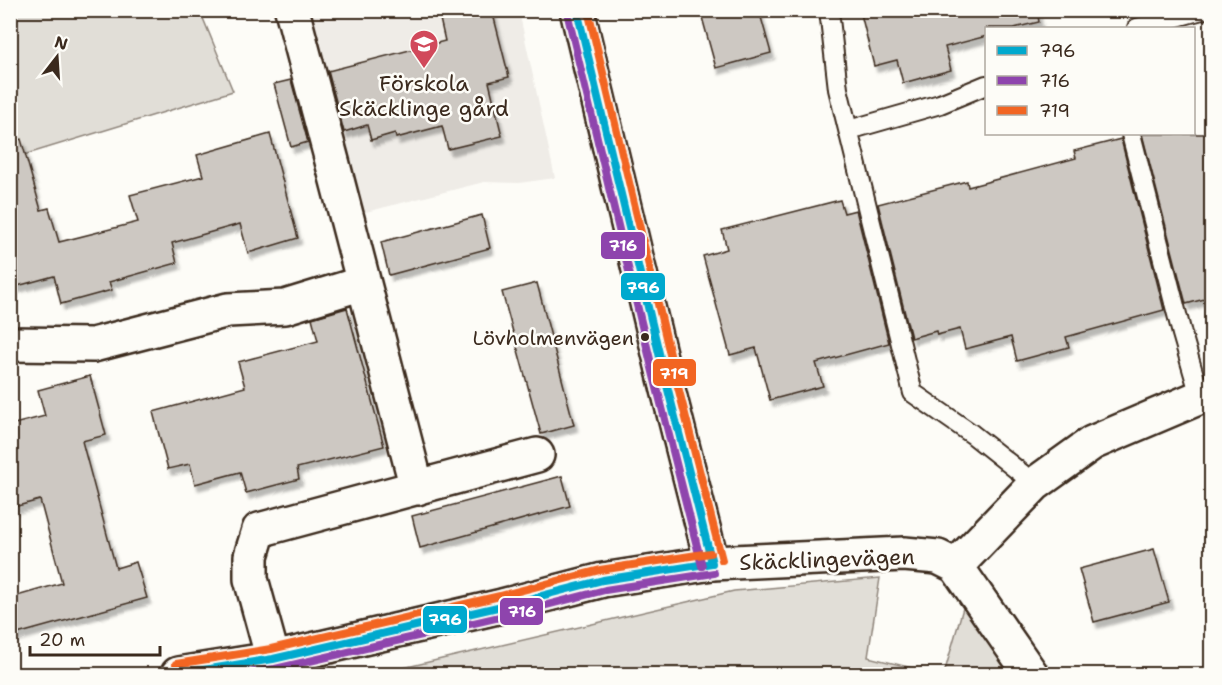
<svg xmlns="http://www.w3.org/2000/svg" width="1222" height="685" font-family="'Shantell Sans',sans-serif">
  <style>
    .built { fill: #efece7 }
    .green { fill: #e1ded7; stroke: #8e847a; stroke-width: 1.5 }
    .building { fill: #cdc8c2; stroke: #3b2a1e; stroke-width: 1.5; filter: url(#shadow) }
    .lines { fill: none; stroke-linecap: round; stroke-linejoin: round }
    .lane-casing { stroke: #3b2a1e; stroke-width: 22 }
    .street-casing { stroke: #3b2a1e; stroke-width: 38 }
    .secondary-casing { stroke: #3b2a1e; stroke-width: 38 }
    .lane { stroke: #fdfcf7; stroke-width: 18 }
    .street { stroke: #fdfcf7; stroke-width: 33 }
    .secondary { stroke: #fdfcf7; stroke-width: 33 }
    .bus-1-casing { stroke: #fdfcf7; stroke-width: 12 }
    .bus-2-casing { stroke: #fdfcf7; stroke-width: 12 }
    .bus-3-casing { stroke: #fdfcf7; stroke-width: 12 }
    .bus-1 { stroke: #00a9ce; stroke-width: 8 }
    .bus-2 { stroke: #8e44ad; stroke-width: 8 }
    .bus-3 { stroke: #f26522; stroke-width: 8 }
    .bus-dot { fill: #3b2a1e; stroke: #fdfcf7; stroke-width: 2 }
    .labels { text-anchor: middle; stroke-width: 5; stroke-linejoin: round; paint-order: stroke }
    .bus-label { font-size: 20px; fill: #3b2a1e; stroke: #fdfcf7; text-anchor: end }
    .poi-label { font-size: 22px; fill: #3b2a1e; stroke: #fdfcf7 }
    .street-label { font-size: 22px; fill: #3b2a1e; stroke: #fdfcf7 }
    .line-badge { stroke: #fdfcf7; stroke-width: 2 }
    .badge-label { font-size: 16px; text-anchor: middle; font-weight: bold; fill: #fff }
  </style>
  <defs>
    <filter id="shadow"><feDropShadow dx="3.5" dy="6" stdDeviation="1.5" flood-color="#0004"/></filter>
  </defs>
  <rect width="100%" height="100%" fill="#fdfcf7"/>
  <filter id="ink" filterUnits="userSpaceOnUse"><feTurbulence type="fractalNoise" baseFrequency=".0167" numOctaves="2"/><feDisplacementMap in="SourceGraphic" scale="12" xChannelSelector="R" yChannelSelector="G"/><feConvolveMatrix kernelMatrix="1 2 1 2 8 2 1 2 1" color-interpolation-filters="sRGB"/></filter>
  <g filter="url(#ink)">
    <!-- built -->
    <path class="built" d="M310,11H519L555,178L519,183L484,182L362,213Z"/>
    <!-- green -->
    <path class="green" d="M11,11H200L233,91L11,159Z
      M880,578L868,657L936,674H377L734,591Z
      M965,601L1013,674H944Z"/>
    <!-- building -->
    <path class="building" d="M438,10H492L509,77L489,82L502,136L448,149L442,126L396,138L395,133L371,140L367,125L344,132L328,71L445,41Z
      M700,10H759L771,53L716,68Z
      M860,10H1037L1039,22L1014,28H987V36L945,47L951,70L903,83L897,60L874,66Z
      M291,80L308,142L291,147L274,84Z
      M270,134L298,238L248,253L240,224L172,243L177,263L109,282L112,290L61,304L54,276L10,288V141L21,139L41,210L49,208L59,242L138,222L130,195L203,176L197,155Z
      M1142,134H1212V297L1186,304Z
      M1121,139L1164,310L1066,337L1069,347L1017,361L1011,337L965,349L960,329L937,335L936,331L911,338L878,204L967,181L968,187L1076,158L1074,151Z
      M840,200L844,213L856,210L889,343L816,363L823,386L770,400L756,348L730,355L703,256L727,249L722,230Z
      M482,215L490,248L389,275L381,242Z
      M537,283L574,425L541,434L502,292Z
      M347,308L384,446L297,468L299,479L246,493L240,472L195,484L190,464L168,469L153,412L245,387L238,362L318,341L312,318Z
      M90,376L106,435L82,441L116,568L136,562L147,598L10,636V598L62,583L40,500L10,508V425L45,416L38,390Z
      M562,476L570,506L420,548L412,516Z
      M1154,549L1169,602L1094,622L1079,569Z"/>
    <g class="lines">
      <!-- lane casing -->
      <g class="lane-casing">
        <path id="lane" d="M829,10L838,89L913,393L972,434L1035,484
          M1137,28L1202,10
          M849,130L940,104L986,85
          M1131,134L1182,334L1200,396"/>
      </g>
      <!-- street casing -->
      <g class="street-casing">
        <path id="street" d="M292,10C335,169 375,329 417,488
          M10,344L93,345L228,310L285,307L363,283
          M712,563L904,554L938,557L956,566L1031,674
          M956,566L1035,484L1092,443L1212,392
          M273,659L251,579V556L259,530L537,455"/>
      </g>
      <!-- secondary casing -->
      <g class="secondary-casing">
        <path id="secondary" d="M178,674L273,659L502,606L603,580L712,563L663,370L577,10"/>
      </g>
      <!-- lane -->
      <use href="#lane" class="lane"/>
      <!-- street -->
      <use href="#street" class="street"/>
      <!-- secondary -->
      <use href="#secondary" class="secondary"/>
      <!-- bus-1 casing -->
      <g class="bus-1-casing">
        <path id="bus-1" d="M577,10L663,370L712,563
          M178,674L273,659L502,606L603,580L712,563"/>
      </g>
      <!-- bus-2 casing -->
      <g class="bus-2-casing">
        <path id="bus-2" d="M567,12L653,372L702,566
          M242,674L275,669L504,616L605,590L714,573"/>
      </g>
      <!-- bus-3 casing -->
      <g class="bus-3-casing">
        <path id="bus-3" d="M588,10L673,367L722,560
          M176,664L271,649L500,596L600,570L710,553"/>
      </g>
      <!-- bus-1 -->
      <use href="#bus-1" class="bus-1"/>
      <!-- bus-2 -->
      <use href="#bus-2" class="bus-2"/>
      <!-- bus-3 -->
      <use href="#bus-3" class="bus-3"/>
    </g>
  </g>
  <!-- icons -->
  <defs>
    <g id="school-pin" transform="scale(1.5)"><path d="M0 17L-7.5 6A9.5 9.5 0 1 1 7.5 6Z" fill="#d1495b" stroke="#fdfcf7"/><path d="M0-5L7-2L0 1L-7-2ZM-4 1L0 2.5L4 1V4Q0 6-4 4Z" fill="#fff"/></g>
  </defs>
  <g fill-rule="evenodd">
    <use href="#school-pin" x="424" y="44"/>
  </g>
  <!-- markers -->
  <circle class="bus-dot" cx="645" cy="337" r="5"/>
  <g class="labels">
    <!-- bus labels -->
    <g class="bus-label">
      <text x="634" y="345">Lövholmenvägen</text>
    </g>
    <!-- poi labels -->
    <g class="poi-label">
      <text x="424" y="91">Förskola<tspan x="424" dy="25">Skäcklinge gård</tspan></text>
    </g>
    <!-- street labels -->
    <g class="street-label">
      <text transform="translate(827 559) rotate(-2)" y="8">Skäcklingevägen</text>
    </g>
  </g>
  <g class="line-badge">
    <rect x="600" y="231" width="46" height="29" rx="6" fill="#8e44ad"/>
    <rect x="620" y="272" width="46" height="29" rx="6" fill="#00a9ce"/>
    <rect x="652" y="358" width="45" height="29" rx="6" fill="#f26522"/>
    <rect x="499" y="597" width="45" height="29" rx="6" fill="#8e44ad"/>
    <rect x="422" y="605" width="46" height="29" rx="6" fill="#00a9ce"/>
  </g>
  <g class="badge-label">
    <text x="623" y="251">716</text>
    <text x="643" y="293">796</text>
    <text x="674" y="379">719</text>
    <text x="522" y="617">716</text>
    <text x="445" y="625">796</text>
  </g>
  <!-- margin -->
  <rect width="1222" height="685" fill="none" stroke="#fdfcf7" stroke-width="36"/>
  <rect x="18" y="18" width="1186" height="649" fill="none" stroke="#3b2a1e" stroke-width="2" filter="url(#ink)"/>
  <!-- legend -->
  <rect x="985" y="27" width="210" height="108" fill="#fdfcf7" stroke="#afa8a0" stroke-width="1.5"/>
  <rect x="997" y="46" width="30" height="9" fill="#00a9ce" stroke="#afa8a0" stroke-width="1.5"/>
  <text x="1039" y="57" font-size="18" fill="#3b2a1e">796</text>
  <rect x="997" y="76" width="30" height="9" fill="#8e44ad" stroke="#afa8a0" stroke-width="1.5"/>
  <text x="1039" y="87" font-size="18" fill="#3b2a1e">716</text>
  <rect x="997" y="106" width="30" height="9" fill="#f26522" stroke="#afa8a0" stroke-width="1.5"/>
  <text x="1039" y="117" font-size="18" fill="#3b2a1e">719</text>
  <!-- north arrow -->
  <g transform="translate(57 57) rotate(17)" stroke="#fdfcf7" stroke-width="4.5" paint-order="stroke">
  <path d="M0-4.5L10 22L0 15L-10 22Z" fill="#3b2a1e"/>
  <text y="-9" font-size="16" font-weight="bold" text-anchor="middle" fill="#3b2a1e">N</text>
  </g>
  <!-- scale -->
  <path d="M30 646v9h130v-9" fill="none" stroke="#3b2a1e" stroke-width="3"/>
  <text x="39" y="646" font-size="18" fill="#3b2a1e" stroke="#fdfcf7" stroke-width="4.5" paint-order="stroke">20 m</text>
</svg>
